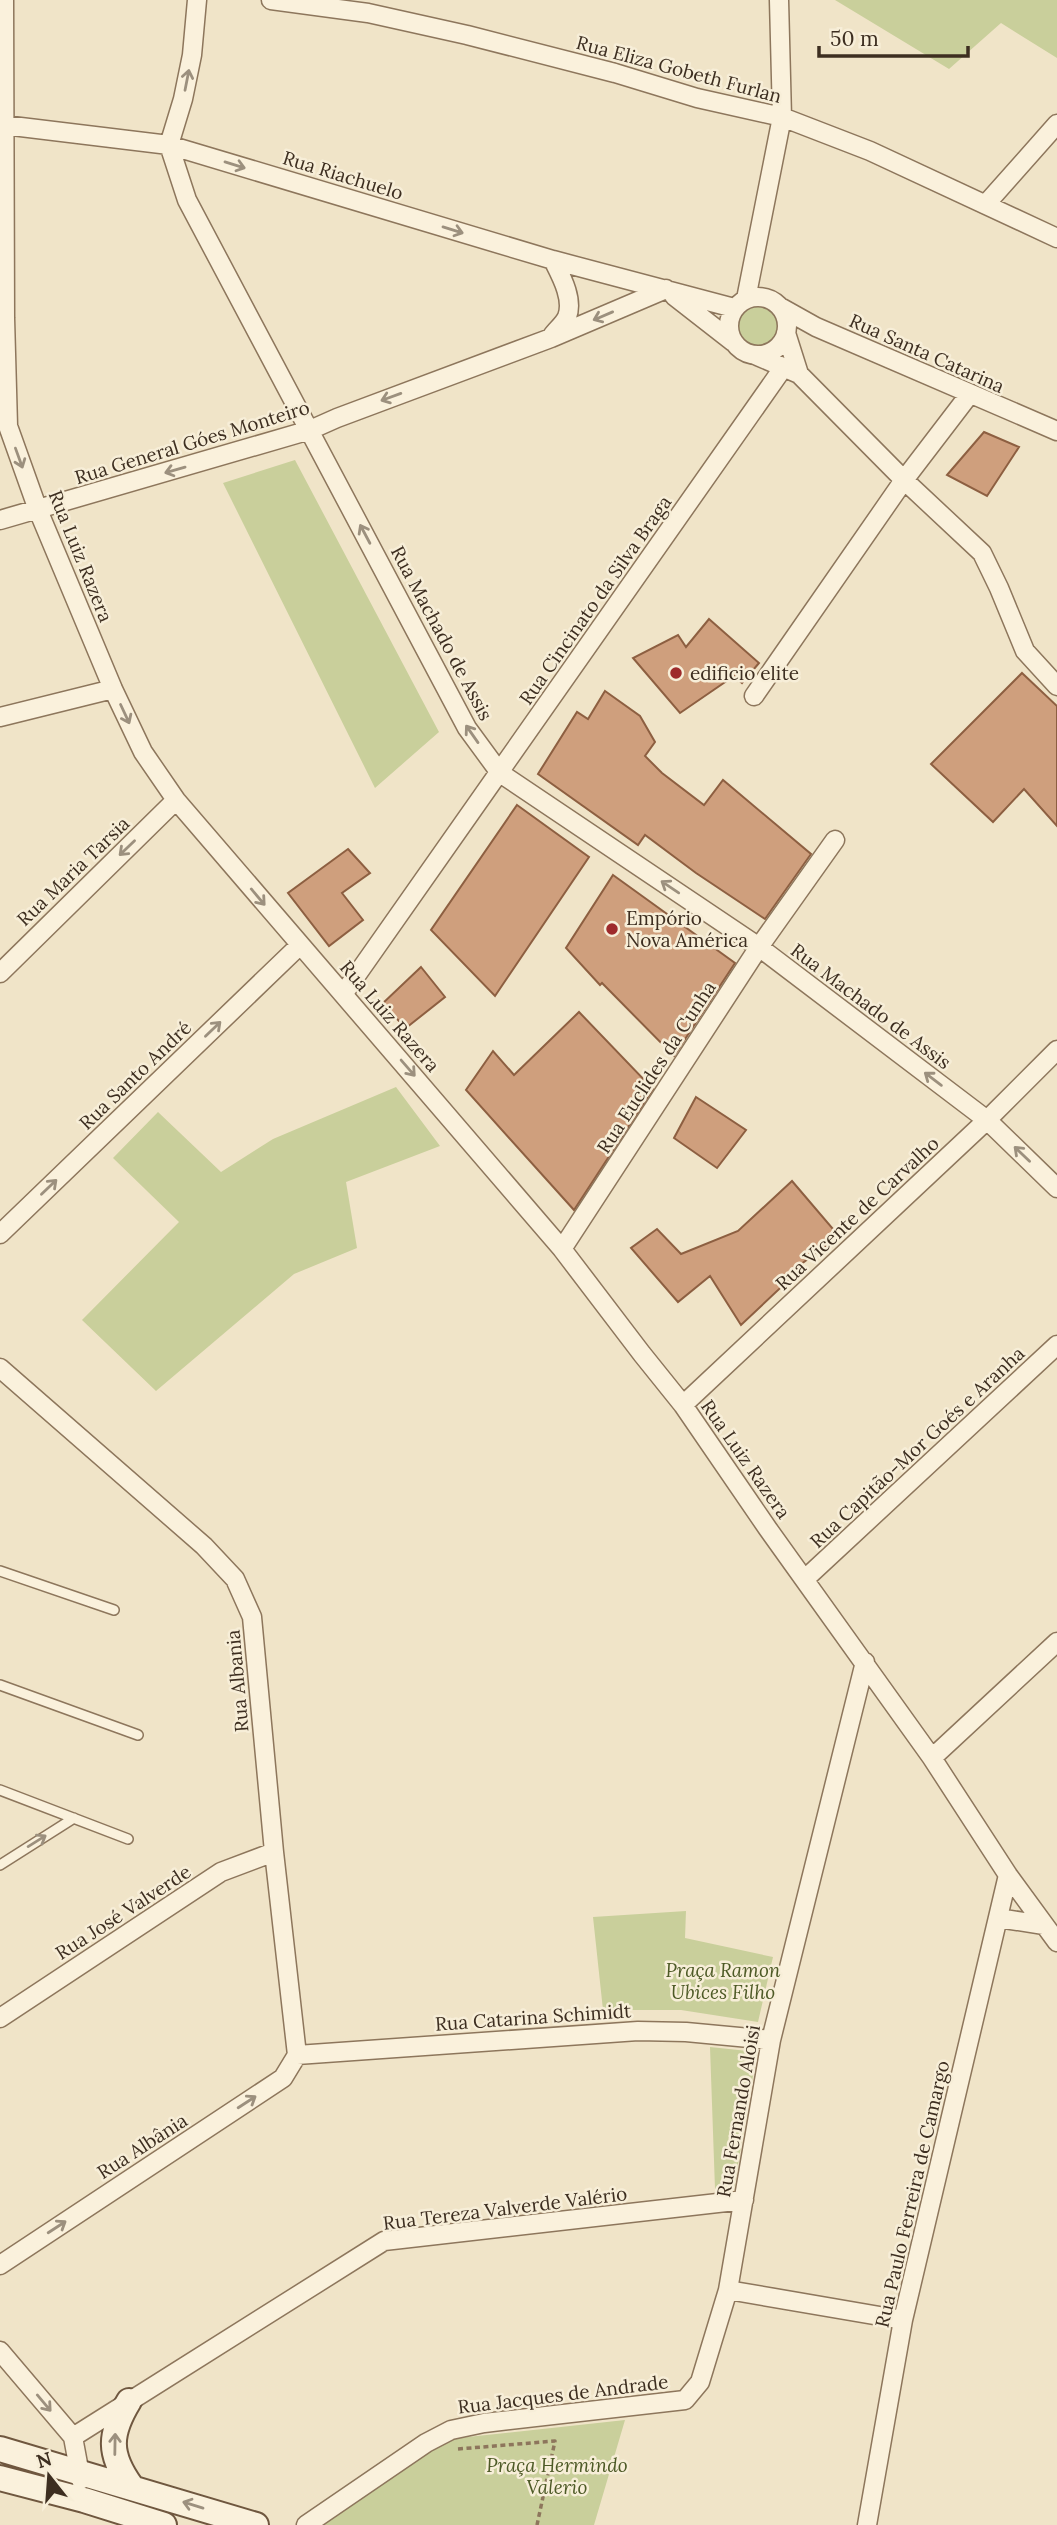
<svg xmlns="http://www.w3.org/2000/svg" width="1057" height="2525" font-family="Lora,serif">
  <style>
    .green { fill: #c9cf9b }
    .building { fill: #cf9f7d; stroke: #8d5f41; stroke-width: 2 }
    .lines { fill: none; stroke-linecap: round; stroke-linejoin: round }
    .service-casing { stroke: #8d765c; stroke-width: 12 }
    .minor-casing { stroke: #8d765c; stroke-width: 21 }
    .secondary-casing { stroke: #6f573f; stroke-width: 28 }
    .path { stroke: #8d765c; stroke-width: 3.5; stroke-dasharray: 5 3.5; stroke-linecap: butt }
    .service { stroke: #faf1dc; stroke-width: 9 }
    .minor { stroke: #faf1dc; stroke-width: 18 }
    .secondary { stroke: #faf1dc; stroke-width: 24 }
    .oneway { stroke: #9c907e }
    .poi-dot { fill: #9e2a2b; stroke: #f7eed8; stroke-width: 2.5 }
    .labels { text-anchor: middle; stroke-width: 5; stroke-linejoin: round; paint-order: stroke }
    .street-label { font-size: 19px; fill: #3d2e20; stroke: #f7eed8 }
    .poi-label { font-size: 19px; fill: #3d2e20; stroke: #f7eed8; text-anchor: start }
    .park-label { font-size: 19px; font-style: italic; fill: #4d5a26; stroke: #f7eed8 }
  </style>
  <rect width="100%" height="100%" fill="#f0e4c8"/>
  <!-- green -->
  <path class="green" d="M835,0H1057V58L1001,23L949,69Z
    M738 325a20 20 0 1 1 40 0a20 20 0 1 1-40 0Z
    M295,460L439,732L375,788L223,483Z
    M396,1087L440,1146L346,1182L357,1248L294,1274L156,1391L82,1320L179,1222L113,1158L158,1112L221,1172L273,1139Z
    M686,1911L685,1938L773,1957L758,2022L681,2010H603L593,1917Z
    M710,2047L757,2052L734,2188L715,2189Z
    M625,2420L594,2525H318L449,2439Z"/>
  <!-- building -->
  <path class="building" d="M984,432L1019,447L987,496L947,475Z
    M709,619L759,663L742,683L734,676L680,713L633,658L678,635L686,647Z
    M1022,673L1057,706V826L1024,789L993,822L931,764Z
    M605,691L640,716L655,742L645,756L662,773L704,805L723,780L811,854L765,919L696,873L645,835L638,845L538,774L577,712L588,719Z
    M517,805L589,857L495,996L431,930Z
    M348,849L370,873L342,893L363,920L329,946L288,893Z
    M613,875L735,963L674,1056L602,983L600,985L566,948Z
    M421,967L445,997L406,1028L382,1004Z
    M579,1012L653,1089L574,1210L466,1090L493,1051L514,1075Z
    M696,1097L746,1130L717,1168L674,1138Z
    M792,1181L839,1236L789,1273L792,1277L741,1325L710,1276L678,1302L631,1248L657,1229L681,1254L738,1231Z"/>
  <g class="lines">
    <!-- service casing -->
    <g class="service-casing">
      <path id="service" d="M0,1571L114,1610
        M0,1685L138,1735
        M0,1790L128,1839
        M0,1865L74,1818"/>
    </g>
    <!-- minor casing -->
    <g class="minor-casing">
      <path id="minor" d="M4,0L5,318L8,426L38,510L113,689L143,752L176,800L562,1249L642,1354L683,1405L768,1529L932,1758L1008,1875L1057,1942
        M197,0L192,55L183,99L169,145L187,200L467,728L500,773L759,947L987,1120L1057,1188
        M271,0L368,13L467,35L615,73L697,98L782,117L870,151L1057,238
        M4,125L169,145L553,260L734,308
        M986,204L1057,124
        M674,296L733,342
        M729 326a29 29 0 1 1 58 0a29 29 0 1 1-58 0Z
        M746,299L782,117L779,0
        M782,308L816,327L1057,431
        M786,333L799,374
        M552,336C556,330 564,324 567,317C574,299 561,276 553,260
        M755,355L799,374L904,480L982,553L999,588L1025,651L1057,686
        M0,520L310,430L337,418L551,338L666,289
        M754,696L904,480L969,395
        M0,717L113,689
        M0,973L176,800
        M344,993L783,368
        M0,1234L299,946
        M562,1249L759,947L835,840
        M0,1368L204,1546L235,1579L252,1617L274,1852L297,2055
        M683,1405L987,1120L1057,1050
        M805,1579L1057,1345
        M932,1758L1057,1642
        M998,1918L1044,1925
        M0,2018L221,1872L274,1852
        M297,2055L638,2031L686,2032L771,2040
        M0,2265L283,2078L297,2055
        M728,2290L903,2320
        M0,2351L73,2437L81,2480
        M73,2437L384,2241L744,2200
        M306,2525L426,2443L451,2430L484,2423L685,2400L700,2382L728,2290L771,2040L865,1662
        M867,2525L903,2320L1008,1875"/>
    </g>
    <!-- secondary casing -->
    <g class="secondary-casing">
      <path id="secondary" d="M129,2401C109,2434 108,2454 131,2486
        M0,2449L256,2525
        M0,2478L84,2500L164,2525"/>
    </g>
    <!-- path -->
    <path class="path" d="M458,2449L555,2441L537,2525"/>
    <!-- service -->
    <use href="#service" class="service"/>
    <!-- minor -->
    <use href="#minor" class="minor"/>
    <!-- secondary -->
    <use href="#secondary" class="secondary"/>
  </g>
  <!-- one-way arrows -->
  <defs><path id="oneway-shaft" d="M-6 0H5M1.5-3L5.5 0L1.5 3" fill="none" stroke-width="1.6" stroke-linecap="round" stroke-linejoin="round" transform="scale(1.75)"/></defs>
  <g class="oneway">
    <use href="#oneway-shaft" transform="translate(187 80) rotate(-79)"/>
    <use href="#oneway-shaft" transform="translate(235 165) rotate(17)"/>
    <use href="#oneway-shaft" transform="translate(453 230) rotate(17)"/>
    <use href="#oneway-shaft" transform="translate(603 316) rotate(157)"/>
    <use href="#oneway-shaft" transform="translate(391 397) rotate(160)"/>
    <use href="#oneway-shaft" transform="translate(19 458) rotate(70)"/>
    <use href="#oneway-shaft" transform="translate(175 470) rotate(164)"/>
    <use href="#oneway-shaft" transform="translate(365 534) rotate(-118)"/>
    <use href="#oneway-shaft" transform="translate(125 714) rotate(65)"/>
    <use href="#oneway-shaft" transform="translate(472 734) rotate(-125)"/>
    <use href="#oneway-shaft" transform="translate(127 848) rotate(136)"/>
    <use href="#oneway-shaft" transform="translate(670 887) rotate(-146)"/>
    <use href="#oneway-shaft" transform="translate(258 897) rotate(50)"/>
    <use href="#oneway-shaft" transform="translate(213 1029) rotate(-44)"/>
    <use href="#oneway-shaft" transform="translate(408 1068) rotate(49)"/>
    <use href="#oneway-shaft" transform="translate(933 1079) rotate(-143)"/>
    <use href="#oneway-shaft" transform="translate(1022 1154) rotate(-136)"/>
    <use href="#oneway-shaft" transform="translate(49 1187) rotate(-44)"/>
    <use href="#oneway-shaft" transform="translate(37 1841) rotate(-32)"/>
    <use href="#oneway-shaft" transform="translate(247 2102) rotate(-33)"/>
    <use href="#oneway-shaft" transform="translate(57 2227) rotate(-33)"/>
    <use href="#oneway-shaft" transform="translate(44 2403) rotate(50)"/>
    <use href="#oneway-shaft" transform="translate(115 2444) rotate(-89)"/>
    <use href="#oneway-shaft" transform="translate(193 2505) rotate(-163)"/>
  </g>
  <!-- markers -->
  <g class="poi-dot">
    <circle cx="676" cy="673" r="7"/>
    <circle cx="612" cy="929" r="7"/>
  </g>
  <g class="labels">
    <!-- street labels -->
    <g class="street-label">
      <text transform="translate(679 69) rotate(15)" y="7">Rua Eliza Gobeth Furlan</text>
      <text transform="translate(343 175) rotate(17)" y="7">Rua Riachuelo</text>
      <text transform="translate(927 353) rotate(24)" y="7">Rua Santa Catarina</text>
      <text transform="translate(192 442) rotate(-17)" y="7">Rua General Góes Monteiro</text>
      <text transform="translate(81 556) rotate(68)" y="7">Rua Luiz Razera</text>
      <text transform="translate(595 600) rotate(-55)" y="7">Rua Cincinato da Silva Braga</text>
      <text transform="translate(442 633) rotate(62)" y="7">Rua Machado de Assis</text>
      <text transform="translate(73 871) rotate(-44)" y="7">Rua Maria Tarsia</text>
      <text transform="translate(871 1006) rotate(37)" y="7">Rua Machado de Assis</text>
      <text transform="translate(390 1016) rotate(49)" y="7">Rua Luiz Razera</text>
      <text transform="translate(656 1067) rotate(-57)" y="7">Rua Euclides da Cunha</text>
      <text transform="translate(135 1075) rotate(-44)" y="7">Rua Santo André</text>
      <text transform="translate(857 1213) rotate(-43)" y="7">Rua Vicente de Carvalho</text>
      <text transform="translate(917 1447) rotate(-43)" y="7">Rua Capitão-Mor Goés e Aranha</text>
      <text transform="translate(746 1459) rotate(55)" y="7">Rua Luiz Razera</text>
      <text transform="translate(237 1681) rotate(-95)" y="7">Rua Albania</text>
      <text transform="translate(123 1912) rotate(-33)" y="7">Rua José Valverde</text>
      <text transform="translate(533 2017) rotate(-4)" y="7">Rua Catarina Schimidt</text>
      <text transform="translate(738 2111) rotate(-80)" y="7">Rua Fernando Aloisi</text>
      <text transform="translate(142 2146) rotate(-33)" y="7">Rua Albânia</text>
      <text transform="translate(912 2194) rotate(-77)" y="7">Rua Paulo Ferreira de Camargo</text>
      <text transform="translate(505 2208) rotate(-7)" y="7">Rua Tereza Valverde Valério</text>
      <text transform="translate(563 2394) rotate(-7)" y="7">Rua Jacques de Andrade</text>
    </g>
    <!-- poi labels -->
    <g class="poi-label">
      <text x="690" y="680">edificio elite</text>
      <text x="626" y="925">Empório<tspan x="626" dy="22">Nova América</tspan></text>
    </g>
    <!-- park labels -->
    <g class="park-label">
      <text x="723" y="1977">Praça Ramon<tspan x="723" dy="22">Ubices Filho</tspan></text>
      <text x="557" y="2472">Praça Hermindo<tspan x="557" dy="22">Valerio</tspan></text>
    </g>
  </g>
  <!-- north arrow -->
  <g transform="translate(49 2476) rotate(343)" stroke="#f7eed8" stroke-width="5" paint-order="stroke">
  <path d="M0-5L12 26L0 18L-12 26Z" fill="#3d2e20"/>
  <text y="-10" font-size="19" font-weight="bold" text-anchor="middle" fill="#3d2e20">N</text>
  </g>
  <!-- scale -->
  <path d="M819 46v10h149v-10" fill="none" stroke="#3d2e20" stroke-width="3.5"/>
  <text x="830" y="46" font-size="21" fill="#3d2e20" stroke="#f7eed8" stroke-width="5" paint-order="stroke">50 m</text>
</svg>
